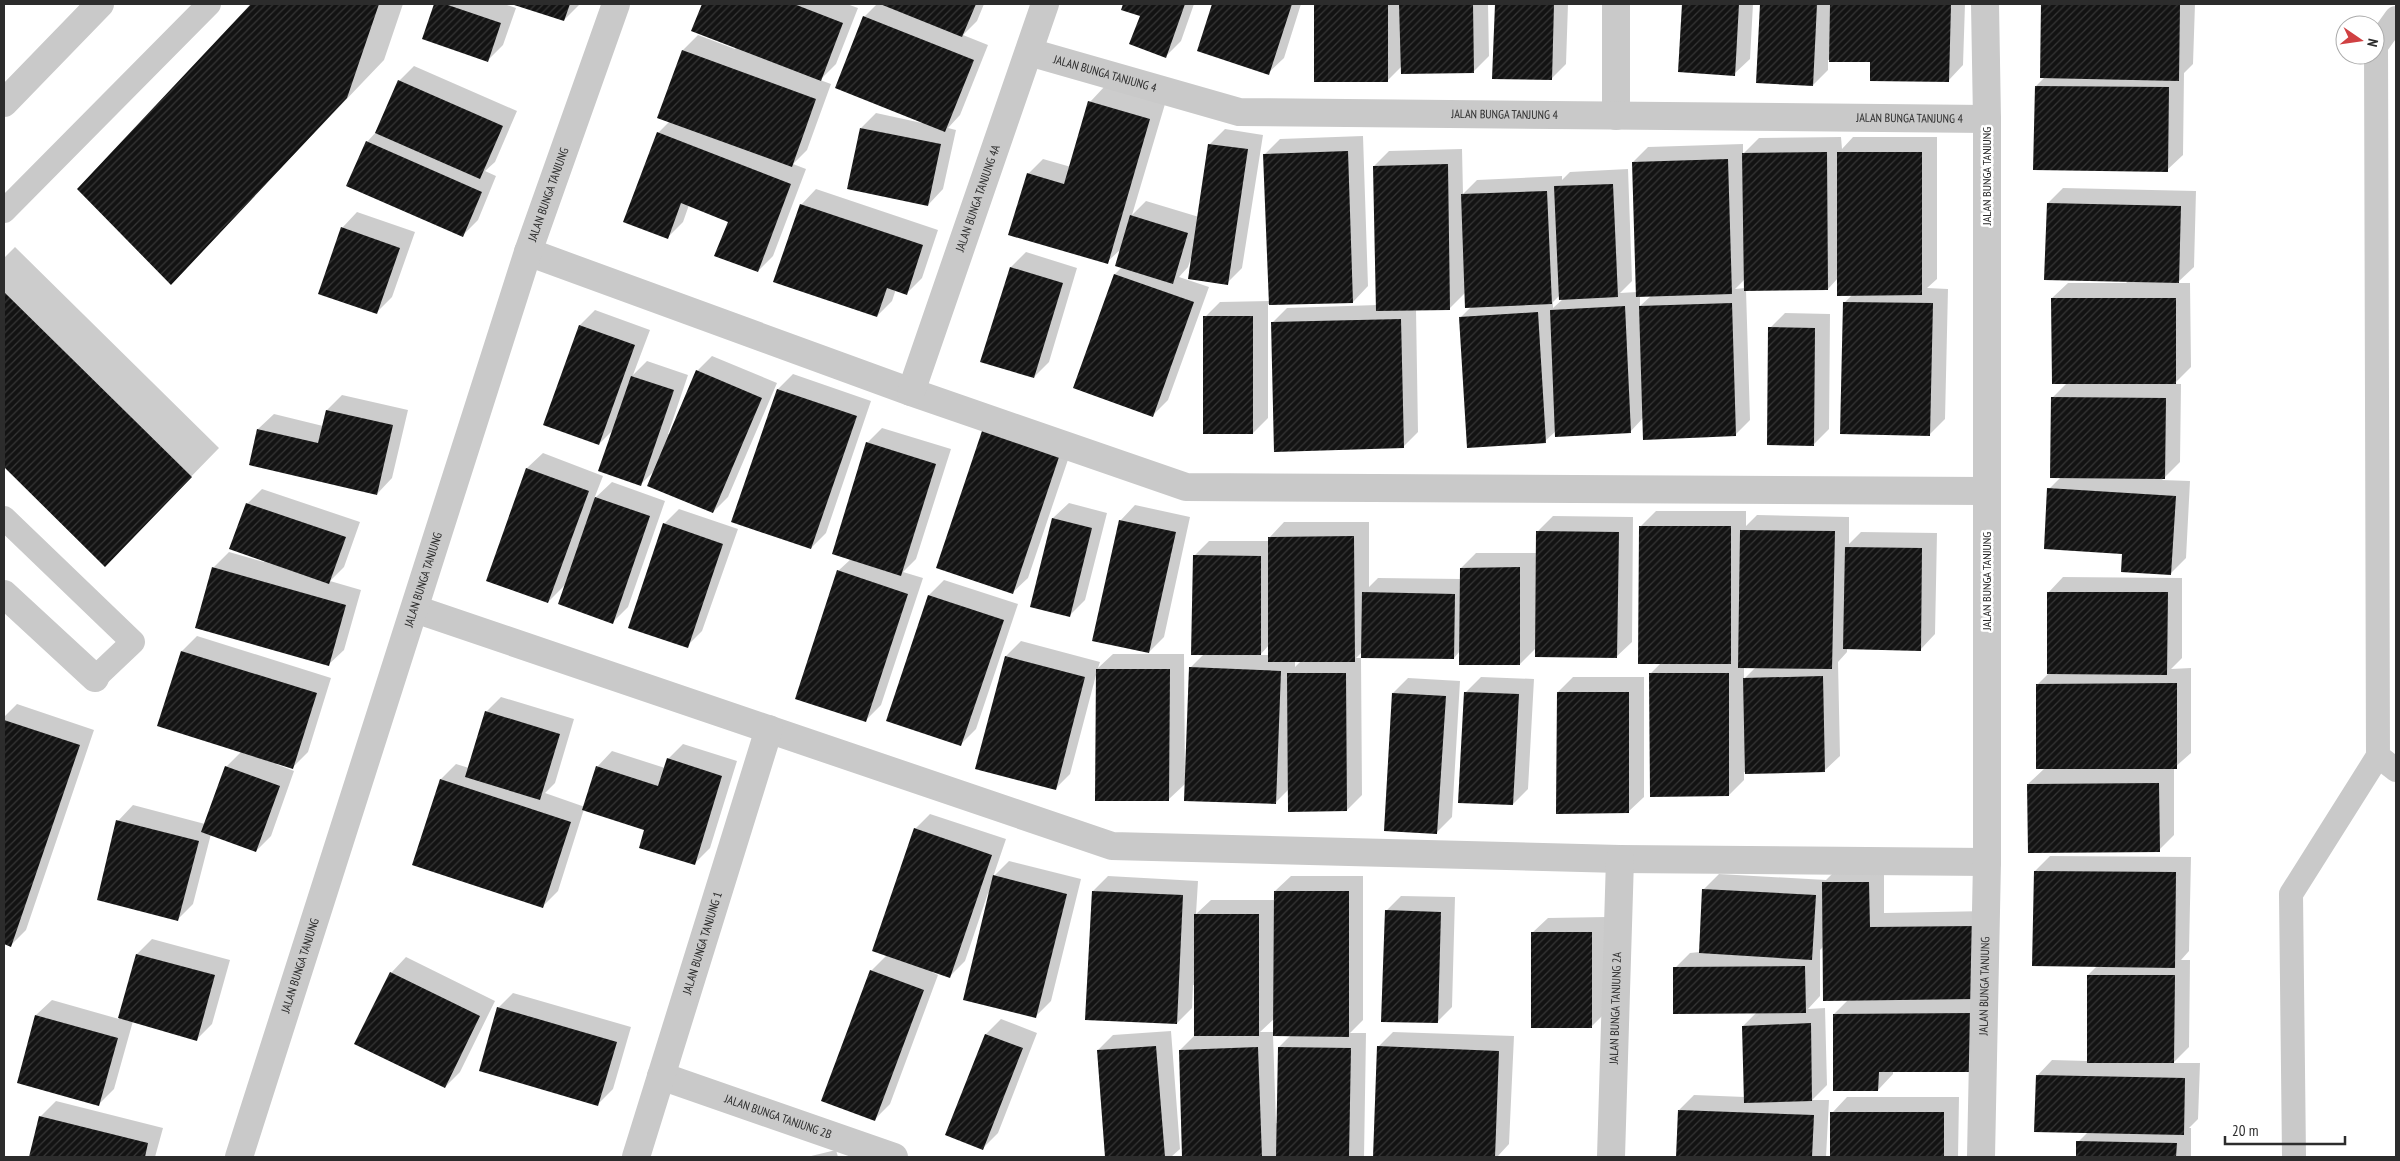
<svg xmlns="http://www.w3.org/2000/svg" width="2400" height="1161" font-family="'PT Sans Narrow',sans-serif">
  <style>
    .shadow { fill: #0003; fill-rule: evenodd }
    .building { fill: url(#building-hatch) }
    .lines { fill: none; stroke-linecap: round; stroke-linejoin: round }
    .lane { stroke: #c9c9c9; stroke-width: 24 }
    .street { stroke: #c9c9c9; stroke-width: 28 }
    .labels { text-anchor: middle; stroke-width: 5; stroke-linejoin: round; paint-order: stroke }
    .street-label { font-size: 12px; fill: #2c2c2c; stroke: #fff }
  </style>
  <defs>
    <pattern id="building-hatch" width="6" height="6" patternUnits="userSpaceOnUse" patternTransform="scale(1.25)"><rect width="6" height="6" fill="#131313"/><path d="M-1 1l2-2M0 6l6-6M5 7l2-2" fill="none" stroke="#363636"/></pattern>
  </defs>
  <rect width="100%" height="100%" fill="#fff"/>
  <!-- shadow -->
  <path class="shadow" d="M253,4H403L384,60L171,283L79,189Z
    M435,4H504L516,8L503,45L488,60L423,38Z
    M514,4H580L564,20Z
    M703,4H847L858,8L836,64L820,80L831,84L807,150L793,164L806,169L773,256L758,271L730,221L689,205L683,222L668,237L658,133L670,121L658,117L683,50L698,35L735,49L736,46L693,30Z
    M877,4H984L977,21L963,35L988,45L960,115L948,128L956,130L943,189L928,205L861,128L876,113L922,123L864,17Z
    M1125,4H1194L1181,41L1166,56L1141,15L1123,9Z
    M1214,4H1301L1284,58L1268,73L1199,50Z
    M1316,4H1488L1489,56L1474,71L1402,66L1387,81L1315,80Z
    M1496,4H1568L1566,64L1551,79L1494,78Z
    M1684,4H1753L1750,59L1734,74L1680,71Z
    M1762,4H1965L1963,65L1948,81L1871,61L1828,60V70L1813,85L1758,82Z
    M2043,4H2195L2193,64L2184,73L2183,155L2167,170L2036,86L2045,77H2041Z
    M414,66L517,111L495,162L485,171L496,176L478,220L463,235L367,142L376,132L399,81Z
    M1105,86L1165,104L1132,215L1146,201L1199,217L1210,144L1225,129L1263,135L1242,268L1227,283L1191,258L1188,267L1179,277L1209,287L1168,400L1153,415L1074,387L1115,274L1122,267V248L1107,262L1028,174L1043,159L1071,167L1090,102Z
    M1363,136L1368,286L1353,302L1268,304V418L1253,433L1205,317L1220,302L1270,301L1265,154L1280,139Z
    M1841,137L1842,149L1853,137H1937V279L1927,288L1948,289L1945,419L1929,435L1845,302L1853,294L1838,278L1828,289L1746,290L1750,420L1735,435L1643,418L1630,432L1556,431L1545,441L1461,317L1471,307L1466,292L1449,309H1416L1418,432L1403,447L1272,323L1287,308L1377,305L1374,166L1389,151L1462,149L1463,194L1477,180L1562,176V180L1570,172L1628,169L1632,281L1620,293L1637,292L1633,162L1648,147L1743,144V154L1759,138ZM1745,279V288L1735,289ZM1560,295L1563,299L1553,308V302ZM1640,295H1652L1640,306Z
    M2063,188L2196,191L2194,267L2177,283H2190L2191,367L2174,384H2181L2180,462L2162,480L2190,481L2186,558L2171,573L2123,553L2049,489L2061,477L2052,398L2067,383L2052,298L2068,283H2127L2048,203Z
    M816,189L938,230L922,278L907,293L896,289L892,301L877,316L801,205Z
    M357,212L415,232L392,297L377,312L342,228Z
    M15,247L219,448L105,565L4,466V258Z
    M1026,252L1077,268L1049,362L1034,377L1011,267Z
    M595,310L650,330L633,375L647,361L688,375L668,434H670L697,371L712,356L777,383L728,497L713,512L655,470L641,484L614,429L599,444L545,424L580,325Z
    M1785,313L1830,314L1829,429L1814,444L1770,328Z
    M793,374L871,401L826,533L811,548L778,389Z
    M342,395L408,410L392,478L377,494L258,429L274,414L323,426L327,410Z
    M882,428L951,449L916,559L903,572L923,578L881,705L866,720L838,571L851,559L867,443Z
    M1075,439L1028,578L1012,593L938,568Z
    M543,453L603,476L594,499L612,482L665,501L628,607L613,622L566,584L548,602L488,580L527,468Z
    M262,489L360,522L344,567L330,581L361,590L344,650L328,665L214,567L229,552L264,562L247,504Z
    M1069,503L1107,513L1085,600L1070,615L1032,606L1053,518Z
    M1135,505L1190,517L1164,637L1149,652L1120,521Z
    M679,509L738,529L702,631L687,646L664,524Z
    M1656,511H1746V526L1757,515L1849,517V544L1861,532L1937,533L1935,634L1920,650L1847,648V652L1838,662L1840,756L1824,771L1744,772V780L1729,795L1650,674L1661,663L1640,527ZM1744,666L1756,667L1744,679Z
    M1553,516L1633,517L1632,642L1616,657L1536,648L1520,664L1460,651L1454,658L1362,652L1356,658H1361L1362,795L1347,810L1289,789L1275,803L1190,668L1204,654L1194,556L1209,541H1269V538L1284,522H1369V587L1378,578L1461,579V568L1476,553H1537L1538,531ZM1269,645L1270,655H1260ZM1295,661H1301L1295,667Z
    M2063,577L2182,578V658L2171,669L2191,668V753L2174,768V835L2159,850L2028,784L2045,768L2037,685L2048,674V593Z
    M944,580L1018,604L976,729L961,744L929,595Z
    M197,636L331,678L308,752L293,767L277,762L276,764L294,771L271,836L256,851L211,834L193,904L178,919L118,821L133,805L205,824L226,767L242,751L182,651Z
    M1021,641L1100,662L1098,668L1113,654H1184L1185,784L1168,800L1096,675L1070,774L1055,789L1006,656Z
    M1481,677L1534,679L1528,789L1513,804L1466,692Z
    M1573,677H1644V797L1628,812L1558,692Z
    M1408,678L1460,681L1452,817L1437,832L1393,693Z
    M501,697L574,719L555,783L545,793L585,807L597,767L612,751L665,768L668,759L683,744L737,761L710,848L694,864L646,829L584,809L558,891L543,906L414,864L441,779L456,764L469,768L486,712Z
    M17,704L94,730L26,930L11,945L4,943V717Z
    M930,814L1006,839L993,877L1009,861L1081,879L1051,1001L1036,1016L988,893L965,961L950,976L933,970L932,972L938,975L890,1104L875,1119L871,971L887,955L915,829Z
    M2050,856L2191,857L2189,951L2181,960H2190L2189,1047L2173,1063H2200L2198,1119L2189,1128H2191V1157H2077L2078,1142L2088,1132L2037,1076L2052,1060L2088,1061V975L2098,965L2035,871Z
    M1839,867H1884V913L1989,911L1988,1055L1893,1070V1074L1878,1090L1834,1014L1849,999L1824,946L1820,950V996L1808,1009L1825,1008L1827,1085L1812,1100H1829L1826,1157H1677L1679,1110L1694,1095L1745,1097L1743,1026L1757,1012L1675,968L1690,953L1700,952L1704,889L1719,874L1826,880Z
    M1108,876L1198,881L1196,914L1211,900H1275V891L1291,876H1363V1020L1350,1033H1366L1364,1157H1184L1180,1050L1195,1035V985H1193L1192,1008L1177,1023L1093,891ZM1275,1018V1032H1260ZM1273,1035H1291L1279,1047L1278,1123H1276Z
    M1401,896L1455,897L1452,1007L1437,1022L1386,911Z
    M1607,917L1606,1012L1591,1027L1532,933L1548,918Z
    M152,939L230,960L212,1024L197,1039L133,1021L114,1089L99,1104L36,1015L52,1000L119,1019L137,954Z
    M406,957L495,1001L460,1072L445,1087L356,1043L391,973Z
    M513,993L631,1027L613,1089L598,1104L498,1008Z
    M1001,1019L1037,1033L998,1133L983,1148L947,1134L986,1034Z
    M1171,1031L1180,1149L1171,1157H1106L1098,1050L1113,1035Z
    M1393,1032L1514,1036L1509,1144L1497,1157H1374L1378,1047Z
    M1847,1097H1959L1958,1157H1832V1113Z
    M56,1101L163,1128L155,1157H31L40,1117Z
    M836,1150L838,1157H807Z"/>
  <!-- building -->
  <path class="building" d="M251,4H379L347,98L171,285L77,189Z
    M434,4H445L501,23L488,62L422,39Z
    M511,4H570L564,21Z
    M702,4H794L843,23L821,81L691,31Z
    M880,4H976L962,37Z
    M1123,4H1185L1166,58L1129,44L1140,16L1121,10Z
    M1212,4H1292L1269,75L1197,51Z
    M1314,4H1388V82H1314Z
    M1399,4H1473L1474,73L1401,74Z
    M1495,4H1554L1552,80L1492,79Z
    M1682,4H1739L1735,76L1678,72Z
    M1760,4H1817L1813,86L1756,83Z
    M1830,4L1951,5L1949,82L1870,81V62H1829Z
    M2041,4H2180L2179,81L2040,78Z
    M863,16L974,60L945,132L835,88Z
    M682,50L816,99L792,167L657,118Z
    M398,80L503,126L480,179L375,133Z
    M2035,86L2169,87L2168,172L2033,170Z
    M1088,101L1150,119L1108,264L1008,235L1027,173L1064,184Z
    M860,128L941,144L928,206L847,189Z
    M657,132L791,184L758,272L714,256L728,222L681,203L668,239L623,222Z
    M366,141L482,192L463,237L346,186Z
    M1208,144L1248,149L1228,285L1188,279Z
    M1348,151L1353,303L1269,305L1263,154Z
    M1827,152L1828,290L1744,291L1742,153Z
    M1837,152H1922V295L1837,296Z
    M1728,159L1732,294L1636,297L1632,162Z
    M1448,164L1450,310L1376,311L1373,166Z
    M1613,184L1618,297L1559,300L1554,186Z
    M1547,191L1552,304L1465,308L1461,194Z
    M2047,203L2181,206L2179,283L2044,280Z
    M800,204L923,245L907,295L887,288L877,317L773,282Z
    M1130,215L1188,233L1173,284L1115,266Z
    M341,227L400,248L377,314L318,294Z
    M1010,267L1063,283L1034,378L980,362Z
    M1114,274L1194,302L1153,417L1073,388Z
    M4,292L192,477L105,567L4,467Z
    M2051,298H2176V384H2052Z
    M1843,302L1933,303L1930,436L1840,434Z
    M1732,303L1736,436L1643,440L1639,306Z
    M1625,306L1631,433L1555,437L1550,310Z
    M1538,312L1546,443L1467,448L1459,317Z
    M1203,316H1253V434H1203Z
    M1401,319L1404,448L1274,452L1271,322Z
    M579,325L635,345L599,445L543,425Z
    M1768,327L1815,328L1814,446L1767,445Z
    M696,370L762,398L713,513L647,486Z
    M631,376L674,390L641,486L598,471Z
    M777,389L857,416L811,549L731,522Z
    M2051,397L2166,398L2165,479L2050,478Z
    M326,410L393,425L377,495L249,465L257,429L318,443Z
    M983,428L1060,454L1013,594L936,568Z
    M866,442L936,464L901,576L832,554Z
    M526,468L589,491L548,603L486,581Z
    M2047,488L2176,496L2171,575L2121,572L2122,554L2044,549Z
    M595,497L650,516L613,624L558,604Z
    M246,503L346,537L329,584L229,549Z
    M1052,518L1092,528L1070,617L1030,607Z
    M1119,520L1176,532L1149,653L1092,641Z
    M663,523L723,544L688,648L628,628Z
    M1639,526H1731V664H1638Z
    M1740,530L1835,531L1832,669L1738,668Z
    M1536,531L1619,532L1617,658L1535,657Z
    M1354,536L1355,662H1268V537Z
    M1845,547L1922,548L1921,651L1843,649Z
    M1193,555L1261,556V655H1191Z
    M212,567L346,605L329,666L195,628Z
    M1520,567V665H1459L1460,568Z
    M837,570L908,594L866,722L795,699Z
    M1362,592L1455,594L1454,659L1361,658Z
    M2047,592H2168L2167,675L2047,674Z
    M928,595L1004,620L961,746L886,721Z
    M181,651L317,693L293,769L157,726Z
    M1005,656L1085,677L1056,790L975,769Z
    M1189,667L1281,671L1276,804L1184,801Z
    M1096,669H1170L1169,801H1095Z
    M1287,673H1346L1347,811L1288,812Z
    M1649,673H1729V796L1650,797Z
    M1823,676L1825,772L1745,774L1743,678Z
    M2177,683V769H2036V684Z
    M1464,692L1519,694L1513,805L1458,803Z
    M1557,692H1629V813L1556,814Z
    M1392,693L1446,696L1437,834L1384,831Z
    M485,711L560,734L540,800L465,777Z
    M4,720L80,745L11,947L4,944Z
    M667,758L722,776L695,865L639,848L644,830L582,810L596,766L658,786Z
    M225,766L280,786L256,852L201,832Z
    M440,779L571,822L543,908L412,865Z
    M2159,783L2160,852L2028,853L2027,784Z
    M116,820L199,841L178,921L97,900Z
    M914,828L992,855L950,978L872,951Z
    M2034,871L2176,872L2175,968L2032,966Z
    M993,875L1067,894L1036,1018L963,1000Z
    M1822,882H1869L1870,927L1975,926L1976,999L1823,1001Z
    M1702,889L1816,895L1812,960L1699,953Z
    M1092,891L1183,895L1177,1024L1085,1020Z
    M1274,891H1349V1037L1273,1036Z
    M1385,910L1441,912L1438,1023L1381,1022Z
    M1194,914H1259V1036H1194Z
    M1531,932H1592V1028H1531Z
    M136,954L215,975L197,1041L118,1018Z
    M1805,966L1806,1013L1673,1014V967Z
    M870,970L924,990L875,1121L821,1101Z
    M390,972L480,1016L445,1088L354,1044Z
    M2087,975H2175L2174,1063H2087Z
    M497,1007L617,1042L598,1106L479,1071Z
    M1974,1013V1072H1879L1878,1091H1833V1014Z
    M35,1015L118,1038L99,1106L17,1083Z
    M1811,1023L1812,1101L1744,1103L1742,1026Z
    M985,1034L1023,1048L983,1150L945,1135Z
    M1156,1046L1165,1157H1105L1097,1050Z
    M1377,1046L1499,1051L1495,1157H1373Z
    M1258,1047L1262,1157H1182L1179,1050Z
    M1278,1047L1351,1048L1349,1157H1276Z
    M2036,1075L2185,1078L2184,1135L2034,1132Z
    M1678,1110L1814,1115L1812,1157H1676Z
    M1830,1112H1944V1157H1830Z
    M39,1116L148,1143L145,1157H29Z
    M2076,1141L2177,1143L2176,1157H2076Z"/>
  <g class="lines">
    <!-- lane -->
    <path class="lane" d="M4,211L209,4
      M4,518L133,642L95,678
      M2378,756L2376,46L2396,18
      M2294,1157L2291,894L2378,756L2396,770"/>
    <!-- street -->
    <g class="street">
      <path d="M1616,4V116"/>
      <path id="s1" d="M1029,52L1239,112L1987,119"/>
      <path d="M4,103L100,4"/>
      <path d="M528,252L911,392L1186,487L1987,491"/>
      <path id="s2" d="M911,392L1045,4"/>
      <path d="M4,594L95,678"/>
      <path d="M415,609L1112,846L1620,859L1987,862"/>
      <path id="s3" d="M661,1076L894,1157"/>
      <path id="s4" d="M239,1157L528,252L616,4"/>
      <path id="s5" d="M636,1157L769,729"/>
      <path id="s6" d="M1611,1157L1620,859"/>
      <path id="s7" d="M1981,1157L1987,862V119L1985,4"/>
    </g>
  </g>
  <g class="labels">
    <!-- street labels -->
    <g class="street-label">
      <text dy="4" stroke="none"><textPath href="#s1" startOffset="79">JALAN BUNGA TANJUNG 4</textPath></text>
      <text dy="4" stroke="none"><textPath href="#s1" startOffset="484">JALAN BUNGA TANJUNG 4</textPath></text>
      <text dy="4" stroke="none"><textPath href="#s1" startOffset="889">JALAN BUNGA TANJUNG 4</textPath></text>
      <text transform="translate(1987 176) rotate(-90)" y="4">JALAN BUNGA TANJUNG</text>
      <text dy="4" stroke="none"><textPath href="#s4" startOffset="1011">JALAN BUNGA TANJUNG</textPath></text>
      <text dy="4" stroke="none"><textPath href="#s2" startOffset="205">JALAN BUNGA TANJUNG 4A</textPath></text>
      <text dy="4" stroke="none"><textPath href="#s4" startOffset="606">JALAN BUNGA TANJUNG</textPath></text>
      <text transform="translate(1987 581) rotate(-90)" y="4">JALAN BUNGA TANJUNG</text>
      <text dy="4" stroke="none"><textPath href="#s5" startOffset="224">JALAN BUNGA TANJUNG 1</textPath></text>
      <text dy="4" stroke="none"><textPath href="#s4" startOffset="201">JALAN BUNGA TANJUNG</textPath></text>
      <text dy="4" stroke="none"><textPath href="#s7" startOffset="171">JALAN BUNGA TANJUNG</textPath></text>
      <text dy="4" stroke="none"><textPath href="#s6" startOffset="149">JALAN BUNGA TANJUNG 2A</textPath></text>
      <text dy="4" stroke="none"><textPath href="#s3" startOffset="124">JALAN BUNGA TANJUNG 2B</textPath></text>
    </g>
  </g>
  <!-- border -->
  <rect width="2400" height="1161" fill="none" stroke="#2c2c2c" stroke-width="10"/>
  <!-- north arrow -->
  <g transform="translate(2360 40) rotate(103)"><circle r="24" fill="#ffffff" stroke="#ababab"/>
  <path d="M0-4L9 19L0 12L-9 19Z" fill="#d04042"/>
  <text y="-8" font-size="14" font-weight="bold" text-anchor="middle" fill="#2c2c2c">N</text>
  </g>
  <!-- scale -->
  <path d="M2225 1136v8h120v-8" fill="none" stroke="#2c2c2c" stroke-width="2.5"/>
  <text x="2232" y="1136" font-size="15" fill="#2c2c2c" stroke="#ffffff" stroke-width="4" paint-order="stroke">20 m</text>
</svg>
